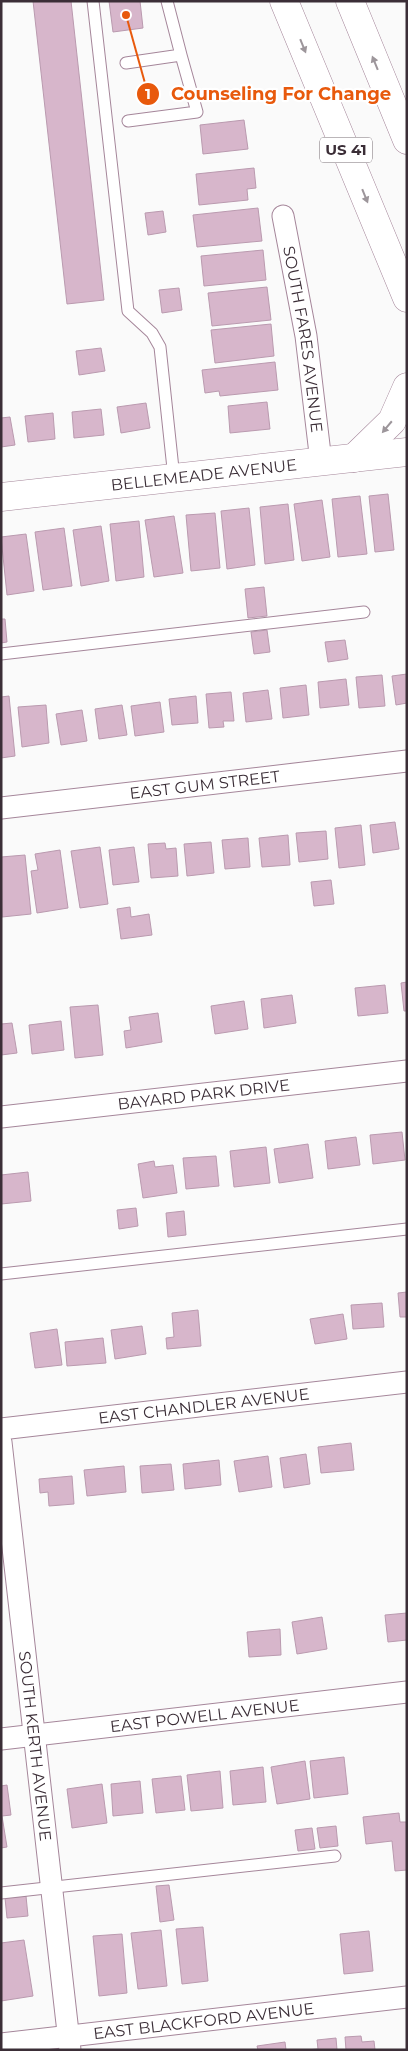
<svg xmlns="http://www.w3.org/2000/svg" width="408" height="2051" font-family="Montserrat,sans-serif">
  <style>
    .building { fill: #d7b6cb; stroke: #ba9aaf }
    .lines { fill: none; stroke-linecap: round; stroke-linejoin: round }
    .lane-casing { stroke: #a5869a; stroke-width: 13 }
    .street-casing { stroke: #a5869a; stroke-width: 23 }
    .secondary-casing { stroke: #a5869a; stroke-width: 29 }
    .highway-casing { stroke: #a5869a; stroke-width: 29 }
    .lane { stroke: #fff; stroke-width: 11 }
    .street { stroke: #fff; stroke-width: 21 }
    .secondary { stroke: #fff; stroke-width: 28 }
    .highway { stroke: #fff; stroke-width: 28 }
    .oneway { fill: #9d969b }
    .labels { text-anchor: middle; stroke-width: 4.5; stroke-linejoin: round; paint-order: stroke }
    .shield { fill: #fff; stroke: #766d73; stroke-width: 1 }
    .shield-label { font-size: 15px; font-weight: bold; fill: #3b2e37 }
    .street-label { font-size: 16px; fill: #3b2e37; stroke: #fff }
    .leader { fill: none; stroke: #e8590c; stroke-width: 2 }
    .callout-dot { fill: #e8590c; stroke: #fff; stroke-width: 2 }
    .mark-label { font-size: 15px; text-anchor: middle; font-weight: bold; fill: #fff }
    .callout-label { font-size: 18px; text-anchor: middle; font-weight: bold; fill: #e8590c; stroke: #fff; stroke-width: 4.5; stroke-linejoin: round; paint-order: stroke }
  </style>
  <rect width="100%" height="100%" fill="#fafafa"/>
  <!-- building -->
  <path class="building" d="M33,1H71L104,300L67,304Z
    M109,1H140L143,28L113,32Z
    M244,120L248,149L203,154L200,125Z
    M254,168L256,188L247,189L248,200L199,205L196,174Z
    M258,208L262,241L197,247L193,215Z
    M163,211L166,232L148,235L145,213Z
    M263,250L266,280L204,286L201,256Z
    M267,287L271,320L212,326L208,293Z
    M179,288L182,310L162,313L159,290Z
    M271,324L274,356L215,363L211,330Z
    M101,348L105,371L79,375L76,351Z
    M275,362L278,390L220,396L219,391L205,393L202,370Z
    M267,402L270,429L230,433L228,406Z
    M146,403L150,428L121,433L117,407Z
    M101,409L104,435L74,438L72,412Z
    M53,413L55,439L28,442L25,416Z
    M10,417L15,445L1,447V418Z
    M388,494L394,550L375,552L369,496Z
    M360,496L367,554L338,557L332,499Z
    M322,500L330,557L302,561L294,504Z
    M288,504L294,560L265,564L260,507Z
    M249,508L255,565L227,569L221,511Z
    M215,513L220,568L191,571L186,515Z
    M174,516L183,573L154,577L145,520Z
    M139,521L144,577L116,581L110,524Z
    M101,526L109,581L81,586L73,530Z
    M64,528L72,586L43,590L35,532Z
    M26,534L34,591L7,595L1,537Z
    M264,587L267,616L248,618L245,589Z
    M1,619H5L7,642L1,643Z
    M267,630L270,652L254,654L251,632Z
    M345,640L348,659L328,662L325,642Z
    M407,674V703L396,705L392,676Z
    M382,675L385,706L359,708L356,677Z
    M346,679L349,705L320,708L318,682Z
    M306,685L309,715L283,718L280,688Z
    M268,690L272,719L246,722L243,693Z
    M231,692L234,721H223L224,727L209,728L206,694Z
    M9,696L15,756L1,758V697Z
    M196,696L198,723L172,725L169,699Z
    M160,702L164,732L135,736L131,706Z
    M46,705L49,743L22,747L18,707Z
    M122,705L127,735L99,739L95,709Z
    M82,710L87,741L61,745L56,714Z
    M395,822L399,849L373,853L370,825Z
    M361,825L365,865L339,868L335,828Z
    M326,831L328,859L299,862L296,833Z
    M288,835L290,865L262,867L259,838Z
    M248,838L250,867L225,869L222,840Z
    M211,842L214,873L187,876L184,844Z
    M165,843L166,849L176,848L178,876L151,878L148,844Z
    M100,847L108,904L80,908L71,851Z
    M134,847L139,882L113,885L109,850Z
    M60,850L68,908L37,913L31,871L38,870L35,854Z
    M25,855L31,914L2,917L1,857Z
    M331,880L334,904L314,906L311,882Z
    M130,907L131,917L149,914L152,935L121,939L117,909Z
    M407,982V1011H404L401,983Z
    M385,985L388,1013L358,1016L355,988Z
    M292,995L296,1023L264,1028L261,999Z
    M244,1001L248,1029L215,1034L211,1006Z
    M98,1005L103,1055L75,1058L70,1007Z
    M158,1013L162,1042L126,1048L124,1031L131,1030L129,1017Z
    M61,1021L64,1050L32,1054L29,1025Z
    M12,1023L17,1053L1,1055V1024Z
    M402,1132L405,1160L373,1164L370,1135Z
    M356,1137L360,1165L328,1169L325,1141Z
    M308,1144L313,1178L279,1183L274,1149Z
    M266,1147L270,1183L234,1187L230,1151Z
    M216,1156L219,1186L186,1189L183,1158Z
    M154,1161L155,1167L173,1165L177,1193L143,1198L138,1164Z
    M28,1172L31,1201L1,1204V1175Z
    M136,1208L138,1226L119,1229L117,1210Z
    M184,1211L186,1235L168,1237L166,1213Z
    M407,1292V1317H400L398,1293Z
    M382,1303L384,1327L353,1329L351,1305Z
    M198,1310L201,1346L167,1349L166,1338L174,1337L172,1313Z
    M343,1314L347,1339L315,1344L310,1319Z
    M142,1326L146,1354L115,1359L111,1330Z
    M57,1329L62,1365L35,1368L30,1333Z
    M103,1338L106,1363L67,1366L65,1342Z
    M351,1443L354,1470L321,1473L318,1447Z
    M306,1454L310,1484L284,1488L280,1458Z
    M268,1456L272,1487L239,1492L234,1461Z
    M219,1460L221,1485L185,1489L183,1464Z
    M171,1464L174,1490L142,1493L140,1466Z
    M124,1466L126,1492L87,1496L84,1470Z
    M72,1476L74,1504L49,1506L48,1492L40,1493L39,1479Z
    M407,1613V1640L388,1642L385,1615Z
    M322,1617L327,1649L297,1654L292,1622Z
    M280,1629L281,1655L249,1657L247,1632Z
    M344,1757L348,1794L314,1798L310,1761Z
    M305,1761L310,1799L277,1804L271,1767Z
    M263,1767L266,1802L233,1805L230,1771Z
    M220,1771L223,1808L191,1811L187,1775Z
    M181,1776L185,1810L156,1813L152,1779Z
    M140,1781L143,1813L113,1816L111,1784Z
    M102,1784L107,1823L72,1828L67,1789Z
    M7,1785L11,1815L2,1816L7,1847L1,1848V1786Z
    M399,1813L400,1822H407V1870L395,1871L392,1841L366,1844L363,1817Z
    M336,1826L338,1846L320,1848L317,1828Z
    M312,1828L315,1849L298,1851L295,1830Z
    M169,1885L174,1920L160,1922L156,1886Z
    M26,1896L28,1916L7,1918L5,1898Z
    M203,1927L208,1981L182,1984L176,1929Z
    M161,1930L167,1986L138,1989L131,1933Z
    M369,1931L373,1971L344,1974L340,1934Z
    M122,1934L127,1993L99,1996L93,1936Z
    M24,1940L33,1996L1,2001V1943Z
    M361,2036L362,2042L374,2041L375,2050H346L345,2037Z
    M336,2038L337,2050H306L318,2049L317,2040Z
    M285,2042L286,2050H258L257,2046Z"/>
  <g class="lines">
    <!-- lane casing -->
    <g class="lane-casing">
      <path id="lane" d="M93,1L128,311L152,333L160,347L174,478
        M126,63L181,55L167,1
        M128,121L197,112L181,55
        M1,654L364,612
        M1,1274L407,1229
        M1,1893L335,1856"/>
    </g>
    <!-- street casing -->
    <g class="street-casing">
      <g id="street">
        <path id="s1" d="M283,216L306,336L321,462"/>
        <path id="s2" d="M1,808L407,761"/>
        <path id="s3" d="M1,1117L407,1071"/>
        <path id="s4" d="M1,1429L407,1382"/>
        <path id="s5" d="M1,1442L70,2050"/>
        <path id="s6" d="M1,1739L407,1692"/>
        <path id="s7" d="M1,2044L407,1997"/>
      </g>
    </g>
    <!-- secondary casing -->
    <g class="secondary-casing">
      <g id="secondary">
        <path id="s8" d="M1,497L407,452"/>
      </g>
    </g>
    <!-- highway casing -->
    <g class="highway-casing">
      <path id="highway" d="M284,1L407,298
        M350,1L407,140
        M354,458L392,421L407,387"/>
    </g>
    <!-- lane -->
    <use href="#lane" class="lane"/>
    <!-- street -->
    <use href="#street" class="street"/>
    <!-- secondary -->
    <use href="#secondary" class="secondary"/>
    <!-- highway -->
    <use href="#highway" class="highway"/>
  </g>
  <!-- one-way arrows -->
  <defs><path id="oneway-solid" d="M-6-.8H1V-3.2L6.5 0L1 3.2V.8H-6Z" transform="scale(1.25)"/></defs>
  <g class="oneway">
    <use href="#oneway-solid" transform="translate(303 46) rotate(68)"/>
    <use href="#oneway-solid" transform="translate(375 63) rotate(-112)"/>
    <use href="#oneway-solid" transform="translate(365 196) rotate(68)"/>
    <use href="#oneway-solid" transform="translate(387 427) rotate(130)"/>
  </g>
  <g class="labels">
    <!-- shield labels -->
    <rect class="shield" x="320" y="137.5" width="52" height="25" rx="4"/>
    <g class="shield-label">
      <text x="346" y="155">US 41</text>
    </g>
    <!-- street labels -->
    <g class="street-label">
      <text dy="6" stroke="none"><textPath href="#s1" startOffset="125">SOUTH FARES AVENUE</textPath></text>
      <text dy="6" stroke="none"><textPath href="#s8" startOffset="204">BELLEMEADE AVENUE</textPath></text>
      <text dy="6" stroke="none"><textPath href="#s2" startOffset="205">EAST GUM STREET</textPath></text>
      <text dy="6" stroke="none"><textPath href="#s3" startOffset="204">BAYARD PARK DRIVE</textPath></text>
      <text dy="6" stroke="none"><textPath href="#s4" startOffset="204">EAST CHANDLER AVENUE</textPath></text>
      <text dy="6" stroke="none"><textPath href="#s6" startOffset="205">EAST POWELL AVENUE</textPath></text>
      <text dy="6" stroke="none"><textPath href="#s5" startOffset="306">SOUTH KERTH AVENUE</textPath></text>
      <text dy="6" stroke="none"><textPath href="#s7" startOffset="204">EAST BLACKFORD AVENUE</textPath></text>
    </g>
  </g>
  <!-- callouts -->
  <path class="leader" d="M126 15L148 94"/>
  <g class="callout-dot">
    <circle cx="126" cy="15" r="5"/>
    <circle cx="148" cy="94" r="12"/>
  </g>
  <g class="mark-label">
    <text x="148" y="99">1</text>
  </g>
  <g class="callout-label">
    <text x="281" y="100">Counseling For Change</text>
  </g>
  <!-- border -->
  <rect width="408" height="2051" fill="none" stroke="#3b2e37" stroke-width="5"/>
</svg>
